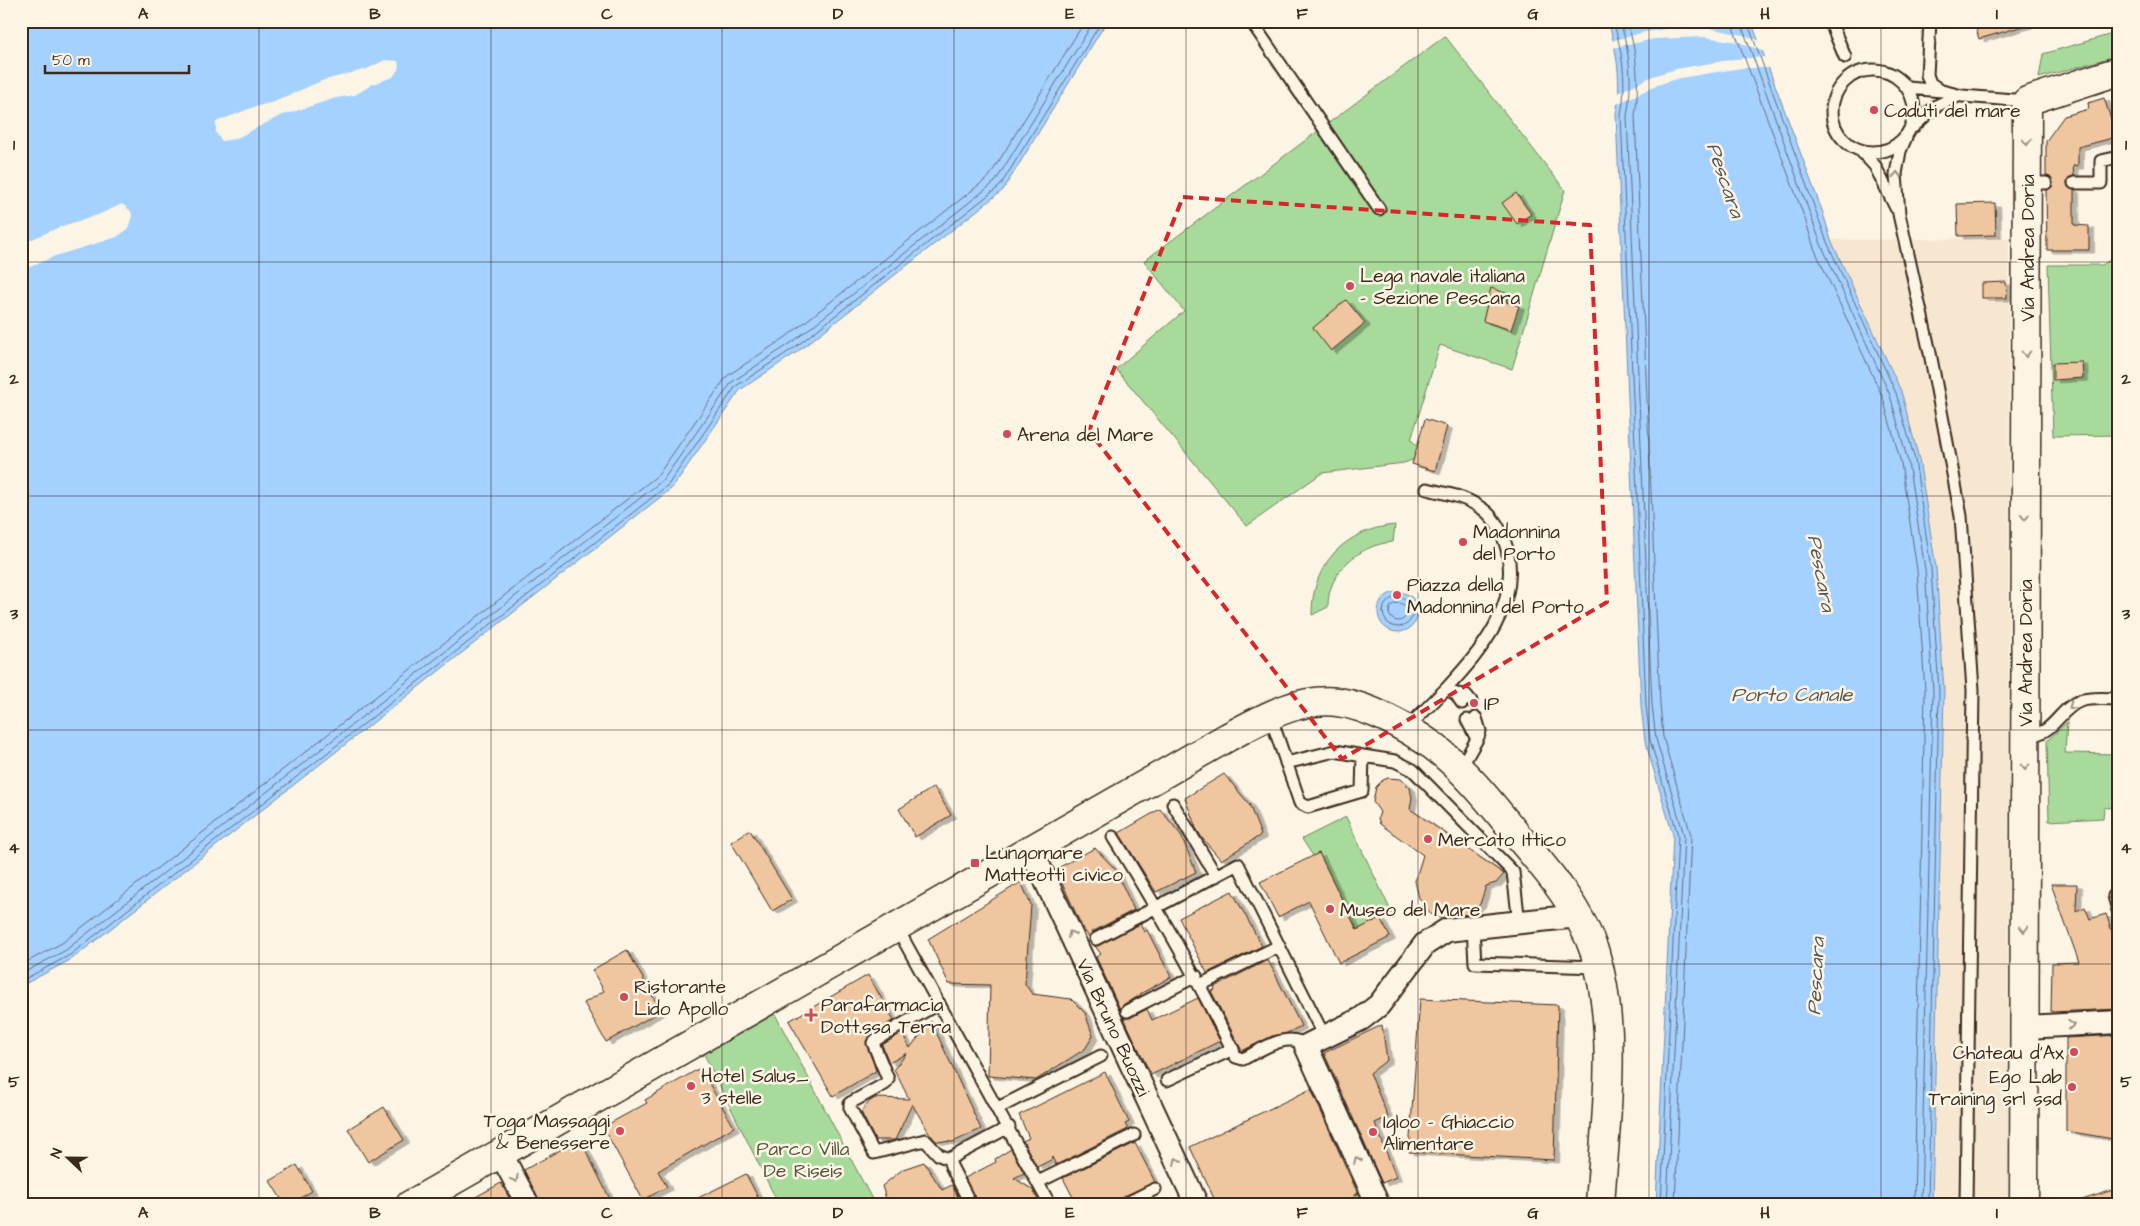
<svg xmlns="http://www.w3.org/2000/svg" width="2140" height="1226" font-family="'Architects Daughter',sans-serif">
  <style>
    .built { fill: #f8e7d0 }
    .green { fill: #a8da9b; stroke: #72825c }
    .water { fill: #a4d1ff; stroke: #7a8ea5 }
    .pier { fill: #fcf5e5 }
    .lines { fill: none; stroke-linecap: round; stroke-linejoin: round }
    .shore { stroke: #656d78; stroke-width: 1 }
    .building { fill: #efc69f; stroke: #3b2a1e; filter: url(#shadow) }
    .lane-casing { stroke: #3b2a1e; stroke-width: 15 }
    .street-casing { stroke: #3b2a1e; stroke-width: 26 }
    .secondary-casing { stroke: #3b2a1e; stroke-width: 31 }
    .lane { stroke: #fcf5e5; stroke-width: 11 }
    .street { stroke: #fcf5e5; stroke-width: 22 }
    .secondary { stroke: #fcf5e5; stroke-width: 28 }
    .oneway { stroke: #9c9082 }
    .marked { fill: none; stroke: #d62828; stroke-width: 4; stroke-dasharray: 10 6; stroke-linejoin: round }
    .grid { fill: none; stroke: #3b2a1e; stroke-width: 1; stroke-opacity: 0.55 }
    .poi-dot { fill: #d1495b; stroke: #fcf5e5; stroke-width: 2 }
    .labels { text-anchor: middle; stroke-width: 5; stroke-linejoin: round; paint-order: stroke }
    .poi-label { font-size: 19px; fill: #3b2a1e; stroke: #fcf5e5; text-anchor: start }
    .street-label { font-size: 19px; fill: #3b2a1e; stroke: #fcf5e5 }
    .park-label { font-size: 19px; fill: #56563d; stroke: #fcf5e5 }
    .water-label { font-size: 20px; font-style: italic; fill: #555456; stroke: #fcf5e5 }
    .neatline { fill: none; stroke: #3b2a1e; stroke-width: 2 }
    .grid-label { font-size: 16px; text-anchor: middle; font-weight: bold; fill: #3b2a1e }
  </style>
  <defs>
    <filter id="shadow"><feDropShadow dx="5.5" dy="3" stdDeviation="0" flood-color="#0004"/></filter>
  </defs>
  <rect width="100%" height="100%" fill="#fcf5e5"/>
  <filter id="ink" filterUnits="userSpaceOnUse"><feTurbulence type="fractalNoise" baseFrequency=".02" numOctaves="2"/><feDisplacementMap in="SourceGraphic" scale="10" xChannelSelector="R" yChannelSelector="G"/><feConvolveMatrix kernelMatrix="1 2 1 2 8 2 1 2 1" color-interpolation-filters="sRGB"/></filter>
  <g filter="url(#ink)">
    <!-- built -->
    <path class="built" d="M2009,238L2008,1205H1932L1944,691L1936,568L1831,240Z"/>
    <!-- green -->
    <path class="green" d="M2119,32V55L2039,78L2043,54Z
      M1445,36L1565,190L1512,369L1440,345L1411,440L1425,452L1423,456L1404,463L1322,473L1247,526L1116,369L1184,311L1144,261Z
      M2110,260L2112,265L2119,264V435L2053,436L2048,265H2102Z
      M1395,525L1393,542C1360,544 1327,572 1328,607L1312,615C1311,565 1345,529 1395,525Z
      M2067,722L2065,753L2119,754V807L2104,808L2103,818L2049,821L2047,741Z
      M1346,817L1392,913L1357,930L1319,853L1313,856L1302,839Z
      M775,1014L875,1205H779L704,1054Z"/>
    <!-- water -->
    <path class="water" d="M21,21H1107L1003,190L797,352L740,390L672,488L72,959L21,986Z
      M1608,21H1751L1823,213L1831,240L1901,391L1919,459L1936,568L1944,691L1932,1205H1656L1673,835L1645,741L1641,706L1616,114C1622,82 1617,52 1608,21Z
      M1378 612a20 20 0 1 1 40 0a20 20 0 1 1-40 0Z"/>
    <!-- pier -->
    <path class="pier" d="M1666,29H1713L1743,35L1761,41L1765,52L1739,42L1704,37L1654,39L1613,48L1611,41L1645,32Z
      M1767,57L1771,68H1741L1680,78L1657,85L1615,105L1617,93L1653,76L1676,69L1735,59Z
      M385,60L398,61L399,68L393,77L373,84L355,95L336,98L280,116L235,139L222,141L216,133V122L254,107L274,102L321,81L367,69Z
      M122,204L131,211L132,216L128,229L117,237L55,256L21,271V244L62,226L98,215Z"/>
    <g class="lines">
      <!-- shore -->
      <path class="shore" d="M1613,21C1623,54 1627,82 1621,115L1646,705L1650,740L1678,835L1661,1205
        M1620,21C1630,54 1633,82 1627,116L1652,705L1656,739L1684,835L1667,1205
        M1627,21C1637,53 1640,84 1635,116L1660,704L1663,737L1691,835L1675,1205
        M1733,21L1734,30L1805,219L1814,248L1883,398L1901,463L1917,570L1925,691L1914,1205
        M1740,21L1821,244L1890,395L1908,462L1925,569L1933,691L1921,1205
        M1747,21L1827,242L1896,393L1915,460L1931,569L1939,691L1928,1205
        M1383 612a15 15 0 1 1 30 0a15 15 0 1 1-30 0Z
        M1389 612a9 9 0 1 1 18 0a9 9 0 1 1-18 0Z
        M21,965L62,943L658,475L727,376L786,337L989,177L1085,21
        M21,974L66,950L663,480L732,382L791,343L995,182L1094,21
        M21,981L70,955L668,485L736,386L794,348L1000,186L1102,21"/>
    </g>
    <!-- building -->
    <path class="building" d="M1974,21H2026L2027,25L1979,39Z
      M2104,98L2117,137L2078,147V166H2073L2074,176L2070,177L2067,183L2068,187L2074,190V225L2089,226V250H2047L2046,190L2052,187L2053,183L2050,177L2046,176V141L2064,116L2089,109L2088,103Z
      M1516,193L1531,214L1517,224L1502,203Z
      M1995,203L1996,235L1958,236L1957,204Z
      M2006,282L2007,298H1982V283Z
      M1491,288L1508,294L1506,302L1519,306L1511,330L1483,321Z
      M1346,300L1365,323L1331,351L1313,328Z
      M2082,362L2083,378L2053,380V363Z
      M1425,419L1447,426L1435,471L1412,464Z
      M1224,774L1249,804L1261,835L1221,860L1202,838L1196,828L1185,798Z
      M1388,778L1401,779L1410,788L1412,798L1410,809L1504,874L1496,883L1486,886L1480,904L1470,914L1442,918L1431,914L1419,898L1415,881L1423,855L1380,824L1378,818L1380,812L1373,802L1376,787L1383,780Z
      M934,787L951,815L915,837L899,809Z
      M1160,809L1181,835L1196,872L1156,892L1119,833Z
      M750,830L792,899L772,911L731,842Z
      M1095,848L1115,869L1134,910L1092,932L1089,937L1082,927L1056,869Z
      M1319,853L1357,930L1380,918L1390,937L1339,963L1309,901L1278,917L1260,882Z
      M1021,882L1031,905L1025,984L1032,994L1071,999L1085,1013L1093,1036L1085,1049L1036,1080L988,1076L990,985L949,984L928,939Z
      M2051,884H2077L2076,911L2085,907L2090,919L2106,914L2119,952V1009L2051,1012L2052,963L2079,962Z
      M1232,891L1262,946L1207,973L1179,918Z
      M1140,924L1144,932L1147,930L1171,977L1140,994L1141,995L1124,1004L1120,1009L1096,957L1101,954L1095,946Z
      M627,950L661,1011L606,1042L584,1003L604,991L592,970Z
      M1268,960L1301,1026L1287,1033L1272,1036L1242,1051L1211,991L1215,990L1214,987Z
      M868,975L894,1020L873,1033L866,1041L876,1071L833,1096L789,1021Z
      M1198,998L1220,1041L1151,1075L1124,1018H1130L1147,1009L1152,1020Z
      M1420,999L1558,1005L1554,1160L1409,1152Z
      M931,1021L981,1129L953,1142L936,1141L930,1134L912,1104L895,1140H875L861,1112L870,1101L875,1098L909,1099L894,1069L907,1053L889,1063L882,1045L902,1033L910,1048Z
      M1382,1025L1387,1060L1370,1073L1388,1117L1375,1123L1396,1177L1382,1183L1324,1053Z
      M2119,1035V1140L2066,1131V1038Z
      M700,1068L734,1127L658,1171L667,1187L643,1200L603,1127L647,1103L645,1100Z
      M1105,1072L1129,1122L1125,1124L1128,1129L1056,1165L1052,1157L1051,1160L1037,1167L1023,1141L1029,1138L1019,1115Z
      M1311,1089L1358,1194L1354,1195L1359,1205H1217L1190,1147Z
      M384,1107L404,1140L368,1162L348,1129Z
      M580,1139L613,1205H541L524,1170Z
      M1135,1143L1155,1182L1120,1198L1115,1205H1077L1063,1178Z
      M1011,1149L1024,1173L1014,1178L1033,1190L1037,1198L1035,1205H978L965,1178L996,1162L995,1159Z
      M924,1162L942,1190L952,1185L962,1205H888L882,1186L903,1169Z
      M297,1165L312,1191L289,1205H285L270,1181Z
      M746,1174L762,1205H684Z
      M501,1183L513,1205H461Z
      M2119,1188V1205H2076V1202Z"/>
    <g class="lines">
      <!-- lane casing -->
      <g class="lane-casing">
        <path id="lane" d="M1251,21L1379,209
          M1830,21L1845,57
          M1930,21L1927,75L1930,83L1941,91
          M1832 111a41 41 0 1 1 82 0a41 41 0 1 1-82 0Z
          M1908,88L1942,91L1962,96L2027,101
          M1913,127L1936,106L1958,96
          M1906,137L1900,151L1896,174L1899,214L1930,353L1961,516L1973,690L1966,1205
          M1861,151L1875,166L1896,208
          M2027,183H2046
          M2074,183H2101V161L2119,157
          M1427,489C1444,493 1463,496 1478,506C1494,515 1502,531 1507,549C1520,606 1482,650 1446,689
          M1456,694L1466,695L1471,701
          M1270,715L1300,803L1308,807L1362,791L1363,756L1335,751L1286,763
          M1476,718L1480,731L1478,737
          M1406,729L1446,689L1456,694L1462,703
          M2026,737C2033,735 2041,734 2047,729C2058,721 2066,706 2080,701C2092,697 2106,699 2119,699
          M1363,756L1395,761L1413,770L1513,872L1519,923
          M1460,769L1477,739L1467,720
          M1173,804L1216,876
          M1113,837C1158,909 1199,981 1236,1057L1243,1059C1261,1050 1288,1030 1306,1046
          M2114,896L2119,914
          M896,926L1050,1205
          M1473,928L1475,963L1598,967
          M1096,939L1238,864L1324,1036
          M1200,985L1279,946
          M939,1003L877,1039L873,1043L888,1079L885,1084L850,1103V1108L874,1153L925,1140L939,1155L949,1159
          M1127,1011L1196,976
          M1167,1080L1233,1049
          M998,1108L1101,1056
          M1038,1182L1134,1135
          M971,1205L951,1166L949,1159L1009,1127
          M1123,1205L1155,1189"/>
      </g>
      <!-- street casing -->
      <g class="street-casing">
        <path id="street" d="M1031,849L1197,1205
          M2024,1027L2119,1022
          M501,1154L528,1205
          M1378,1205L1306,1046L1361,1019L1379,1005L1425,944L1447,930L1578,916"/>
      </g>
      <!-- secondary casing -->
      <g class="secondary-casing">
        <path id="secondary" d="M410,1205L1228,737C1262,719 1298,697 1338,702C1369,706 1408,728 1433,746C1465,770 1491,803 1516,834C1546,869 1580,908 1595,953C1619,1031 1605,1125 1600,1205
          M2024,1205L2027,101L2119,71"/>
      </g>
      <!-- lane -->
      <use href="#lane" class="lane"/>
      <!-- street -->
      <use href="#street" class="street"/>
      <!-- secondary -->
      <use href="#secondary" class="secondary"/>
    </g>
    <!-- one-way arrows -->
    <defs><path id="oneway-chevron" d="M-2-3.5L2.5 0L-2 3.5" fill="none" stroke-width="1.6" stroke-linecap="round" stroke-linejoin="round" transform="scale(1.25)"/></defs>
    <g class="oneway">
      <use href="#oneway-chevron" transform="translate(2027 142) rotate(90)"/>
      <use href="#oneway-chevron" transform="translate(1897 175) rotate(-88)"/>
      <use href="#oneway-chevron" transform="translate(2026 354) rotate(90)"/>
      <use href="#oneway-chevron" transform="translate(2025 517) rotate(90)"/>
      <use href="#oneway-chevron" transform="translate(2072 706) rotate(145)"/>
      <use href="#oneway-chevron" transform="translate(2025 767) rotate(90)"/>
      <use href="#oneway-chevron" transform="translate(2024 929) rotate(90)"/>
      <use href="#oneway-chevron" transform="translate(1071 934) rotate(-115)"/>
      <use href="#oneway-chevron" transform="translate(2071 1025) rotate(-3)"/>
      <use href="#oneway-chevron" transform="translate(1357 1160) rotate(-115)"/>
      <use href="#oneway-chevron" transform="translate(1177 1161) rotate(-115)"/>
      <use href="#oneway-chevron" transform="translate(515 1179) rotate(62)"/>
    </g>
  </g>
  <!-- marked area -->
  <path class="marked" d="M1183,197L1590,225L1607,602L1342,759L1089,431Z"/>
  <!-- grid -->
  <path class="grid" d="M259,21V1205M491,21V1205M722,21V1205M954,21V1205M1186,21V1205M1418,21V1205M1649,21V1205M1881,21V1205M21,262H2119M21,496H2119M21,730H2119M21,964H2119"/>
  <!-- markers -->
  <g class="poi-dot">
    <circle cx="1874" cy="110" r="5"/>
    <circle cx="1350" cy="286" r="5"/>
    <circle cx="1007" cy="434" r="5"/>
    <circle cx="1463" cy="542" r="5"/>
    <circle cx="1397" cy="595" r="5"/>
    <circle cx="1474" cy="703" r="5"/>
    <circle cx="1428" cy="839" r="5"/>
    <rect x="970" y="858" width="10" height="10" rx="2.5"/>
    <circle cx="1330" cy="909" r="5"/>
    <circle cx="624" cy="997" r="5"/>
    <path d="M808.5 1007.5h5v5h5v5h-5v5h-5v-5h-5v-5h5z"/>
    <circle cx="2074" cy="1052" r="5"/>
    <circle cx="691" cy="1086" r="5"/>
    <circle cx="2072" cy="1087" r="5"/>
    <circle cx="620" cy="1131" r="5"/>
    <circle cx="1373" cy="1132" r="5"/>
  </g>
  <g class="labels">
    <!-- poi labels -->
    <g class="poi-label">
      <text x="1884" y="117">Caduti del mare</text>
      <text x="1360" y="282">Lega navale italiana<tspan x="1360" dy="22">- Sezione Pescara</tspan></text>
      <text x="1017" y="441">Arena del Mare</text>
      <text x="1473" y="538">Madonnina<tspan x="1473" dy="22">del Porto</tspan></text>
      <text x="1407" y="591">Piazza della<tspan x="1407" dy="22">Madonnina del Porto</tspan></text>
      <text x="1484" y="710">IP</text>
      <text x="1438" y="846">Mercato Ittico</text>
      <text x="985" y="859">Lungomare<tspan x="985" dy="22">Matteotti civico</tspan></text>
      <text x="1340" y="916">Museo del Mare</text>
      <text x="634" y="993">Ristorante<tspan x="634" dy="22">Lido Apollo</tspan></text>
      <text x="821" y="1011">Parafarmacia<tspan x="821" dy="22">Dott.ssa Terra</tspan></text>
      <text x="2064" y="1059" text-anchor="end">Chateau d'Ax</text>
      <text x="701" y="1082">Hotel Salus_<tspan x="701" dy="22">3 stelle</tspan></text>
      <text x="2062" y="1083" text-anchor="end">Ego Lab<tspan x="2062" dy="22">Training srl ssd</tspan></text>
      <text x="610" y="1127" text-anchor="end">Toga Massaggi<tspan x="610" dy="22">&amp; Benessere</tspan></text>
      <text x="1383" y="1128">Igloo - Ghiaccio<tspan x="1383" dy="22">Alimentare</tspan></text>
    </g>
    <!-- street labels -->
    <g class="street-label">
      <text transform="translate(2027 248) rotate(-90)" y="7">Via Andrea Doria</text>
      <text transform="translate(2025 653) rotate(-90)" y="7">Via Andrea Doria</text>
      <text transform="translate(1114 1027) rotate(65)" y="7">Via Bruno Buozzi</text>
    </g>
    <!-- park labels -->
    <g class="park-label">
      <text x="803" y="1155">Parco Villa<tspan x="803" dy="22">De Riseis</tspan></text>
    </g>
    <!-- water labels -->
    <g class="water-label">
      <text transform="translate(1726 180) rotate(71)" y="7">Pescara</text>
      <text transform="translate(1822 573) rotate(79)" y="7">Pescara</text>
      <text x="1792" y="701">Porto Canale</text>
      <text transform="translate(1815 976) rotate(-87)" y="7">Pescara</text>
    </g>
  </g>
  <!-- margin -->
  <rect width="2140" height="1226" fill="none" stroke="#fcf5e5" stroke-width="55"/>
  <!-- north arrow -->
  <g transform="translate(68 1158) rotate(292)" stroke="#fcf5e5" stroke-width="4" paint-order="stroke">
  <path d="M0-4L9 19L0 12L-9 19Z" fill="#3b2a1e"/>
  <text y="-8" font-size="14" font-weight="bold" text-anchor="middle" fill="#3b2a1e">N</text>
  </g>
  <!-- scale -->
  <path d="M45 65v8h144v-8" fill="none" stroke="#3b2a1e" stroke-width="2.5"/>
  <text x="52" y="65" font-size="15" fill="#3b2a1e" stroke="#fcf5e5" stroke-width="4" paint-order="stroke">50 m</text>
  <rect x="28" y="28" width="2084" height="1170" class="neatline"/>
  <g class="grid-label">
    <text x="143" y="19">A</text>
    <text x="375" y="19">B</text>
    <text x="607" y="19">C</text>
    <text x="838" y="19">D</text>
    <text x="1070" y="19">E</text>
    <text x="1302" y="19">F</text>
    <text x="1533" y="19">G</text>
    <text x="1765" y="19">H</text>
    <text x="1997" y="19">I</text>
    <text x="14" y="150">1</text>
    <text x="2126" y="150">1</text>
    <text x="14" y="384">2</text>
    <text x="2126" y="384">2</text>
    <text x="14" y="619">3</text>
    <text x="2126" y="619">3</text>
    <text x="14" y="853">4</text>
    <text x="2126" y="853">4</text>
    <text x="14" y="1087">5</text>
    <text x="2126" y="1087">5</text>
    <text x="143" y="1218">A</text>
    <text x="375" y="1218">B</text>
    <text x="607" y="1218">C</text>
    <text x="838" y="1218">D</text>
    <text x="1070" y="1218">E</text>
    <text x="1302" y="1218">F</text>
    <text x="1533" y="1218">G</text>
    <text x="1765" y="1218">H</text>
    <text x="1997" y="1218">I</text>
  </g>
</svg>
